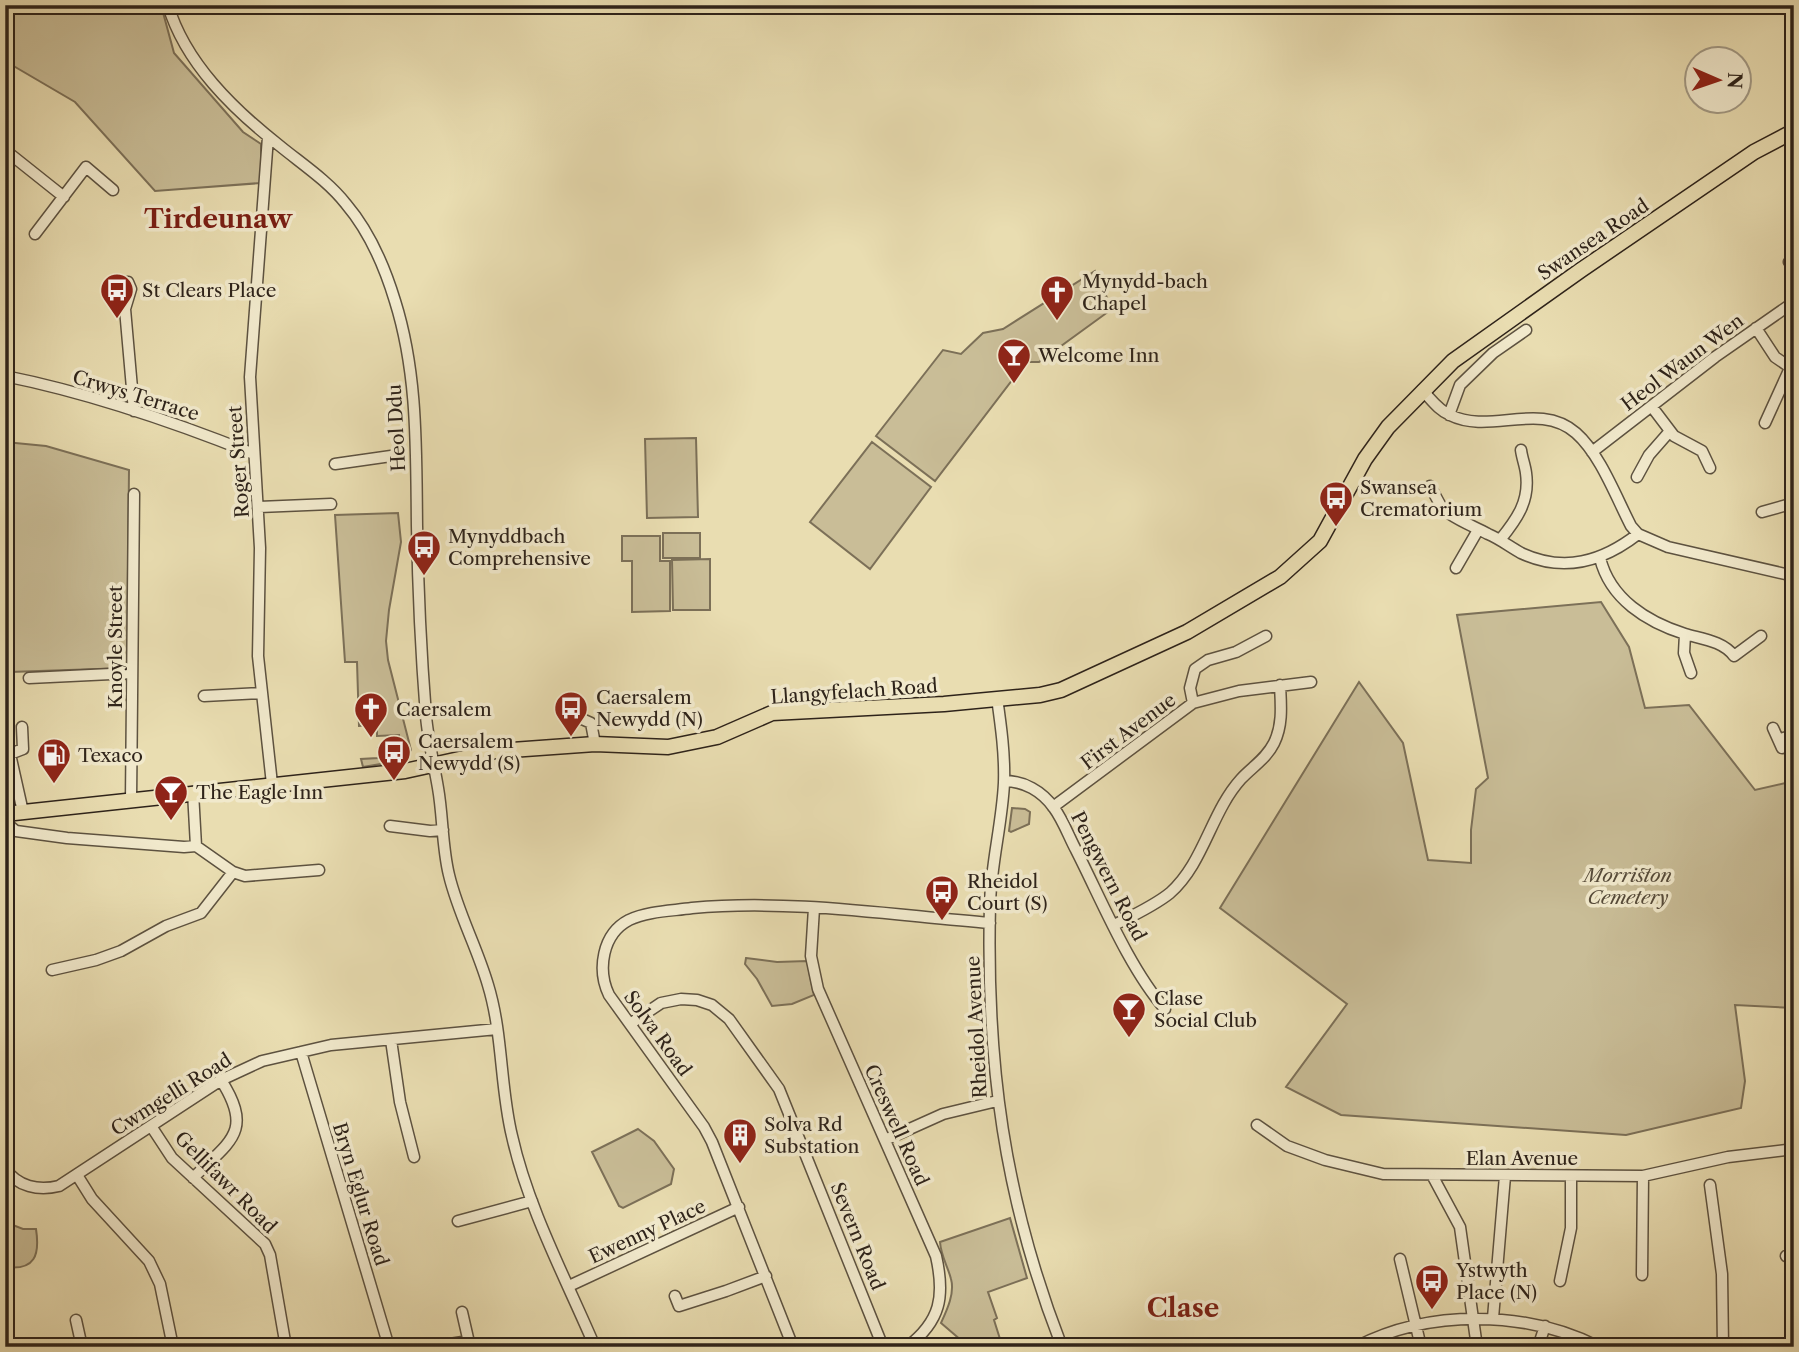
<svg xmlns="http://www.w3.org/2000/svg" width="1799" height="1352" font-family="'Libre Caslon Text',serif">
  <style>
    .green { fill: #c9bd97; stroke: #7c7058; stroke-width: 2 }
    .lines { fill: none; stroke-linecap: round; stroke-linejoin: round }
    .minor-casing { stroke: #5d5240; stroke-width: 13 }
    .major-casing { stroke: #2e231a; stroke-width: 17 }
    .minor { stroke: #f1e9cc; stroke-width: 10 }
    .major { stroke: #e9ddb1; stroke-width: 14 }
    .labels { text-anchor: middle; stroke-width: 7; stroke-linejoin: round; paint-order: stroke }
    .street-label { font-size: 19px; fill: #2e231a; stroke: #f1e9cc }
    .poi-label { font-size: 19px; fill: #2e231a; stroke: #f1e9cc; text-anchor: start }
    .park-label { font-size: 19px; font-style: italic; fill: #554a39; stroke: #f1e9cc }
    .district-label { font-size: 26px; font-weight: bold; fill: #7a1f14; stroke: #f1e9cc }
  </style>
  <rect width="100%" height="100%" fill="#e9ddb1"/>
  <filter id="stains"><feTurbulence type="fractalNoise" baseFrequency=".00286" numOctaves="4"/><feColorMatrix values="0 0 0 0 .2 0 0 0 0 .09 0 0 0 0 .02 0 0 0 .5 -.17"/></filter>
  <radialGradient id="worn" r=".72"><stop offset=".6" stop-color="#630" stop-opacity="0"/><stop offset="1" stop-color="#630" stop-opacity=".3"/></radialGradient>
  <!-- green -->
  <path class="green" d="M5,5H161L174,53L243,132L261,144V183L155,191L75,102L5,61Z
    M1095,271L1112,309L1039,362H1026L935,481L876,436L943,350L961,354L983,333L1003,329Z
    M696,438L698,517L647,518L645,439Z
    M5,442L46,446L129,470L127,668L10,672L5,681Z
    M872,442L931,487L870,569L810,522Z
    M398,513L401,542L389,610L386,641L388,660L411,750L404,760L363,767L361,759L378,758V748L399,746V735L377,736V725L359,726L357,662H345L335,515Z
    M663,533H700V558H663Z
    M622,536H660V561H670V611L632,612V561H622Z
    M710,559V610H673L672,560Z
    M1601,602L1629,647L1645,708L1689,705L1755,790L1794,781V1008L1735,1005L1745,1081L1741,1108L1626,1135L1341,1115L1286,1087L1347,1004L1220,908L1359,682L1403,743L1428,860L1471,863V830L1476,789L1488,778L1457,615Z
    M1012,808L1025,809L1030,812L1029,824L1011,832L1009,831Z
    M746,958L777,962L807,961L814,995L792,1004L772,1006L757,979L745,964Z
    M638,1129L654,1141L674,1169L671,1184L623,1208L619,1206L592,1152Z
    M1010,1218L1027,1278L988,1292L997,1318L994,1320L1000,1339H998L1001,1347H969L941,1323C947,1310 955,1293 951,1279C948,1267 941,1256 940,1242Z
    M5,1222L23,1229H36C40,1255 35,1271 5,1267Z"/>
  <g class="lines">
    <!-- minor casing -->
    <g class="minor-casing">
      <path id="minor" d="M168,5C185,63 234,110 280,146C302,164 328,181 346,204C369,231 385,268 395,301C418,374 416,450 417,526C418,589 421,653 426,716C428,740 434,764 438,788C443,816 442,847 449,875C458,913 477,947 488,985C503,1034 500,1087 512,1136C528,1208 566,1279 595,1347
        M268,137L250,377L260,548L258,656L272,784
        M5,150L64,197
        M35,234L86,167L113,190
        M1789,262L1794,264
        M120,282H128L131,289L125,309C118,302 114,291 120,282Z
        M125,309L134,411
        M1756,328L1775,357L1794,370
        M5,376C90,393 174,422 254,454
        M1422,390C1431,399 1438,410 1450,415C1490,435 1539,401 1576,433C1600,454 1616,497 1631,526L1638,534L1668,547L1794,576
        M1652,407L1674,436L1702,451L1710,468
        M1449,415L1460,385L1493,353L1526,330
        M1765,423L1790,368
        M1592,452L1715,357L1794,302
        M335,464L398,455
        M1637,477L1649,455L1670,431
        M1430,486L1442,508L1450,514C1462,522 1475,527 1488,534C1500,539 1510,547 1521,553C1564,573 1602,562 1638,534
        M259,507L331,504
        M1762,512L1794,503
        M1500,540C1517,519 1530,501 1526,473C1525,465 1522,458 1521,450
        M1600,558C1610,599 1647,622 1685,634C1702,639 1723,641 1734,656L1761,636
        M1456,568L1478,530
        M1685,634L1684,653L1691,673
        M29,678L132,673
        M204,696L262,693
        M997,698C1001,726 1005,755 1004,783C1002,824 991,864 990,904C986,1063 1004,1198 1062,1347
        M1193,703L1190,688L1195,669L1208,660L1236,652L1266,636
        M572,720L582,719L591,723L595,744
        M22,727L23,749L10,754L23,812
        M1773,728L1782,748
        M1780,739L1794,735
        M1004,781C1024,781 1042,791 1054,808C1063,820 1069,837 1076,850C1101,899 1129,968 1165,1009
        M193,792L196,846L233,872L245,876L319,870
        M131,800L134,494
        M1053,807L1193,703L1239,691L1311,682
        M5,822L16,831L67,838L184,847L196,846
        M390,826L430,831L443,830
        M814,908L811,956L818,989L936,1256C945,1296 941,1321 907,1347
        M1114,925C1132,916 1154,906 1170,893C1204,863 1211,812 1241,779C1252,767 1266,759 1274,743C1283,725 1281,705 1280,685
        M52,970L96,960L121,951L166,926L201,913L233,872
        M630,1024L661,1003L681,999L697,1000L712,1005L729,1019L779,1089L883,1347
        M391,1040L400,1102L414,1157
        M301,1052L389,1347
        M1257,1125L1287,1146L1325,1160L1383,1174L1643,1176L1728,1157L1794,1149
        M151,1126L172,1158L265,1244L270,1255L286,1347
        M885,1140L943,1114L997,1101
        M5,1168C17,1187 39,1191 59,1186L221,1080L262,1061L331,1045L497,1029
        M77,1175L92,1199L149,1261L160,1284L173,1347
        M1432,1175L1460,1227L1477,1347
        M193,1178C230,1141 254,1132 221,1080
        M1710,1185L1722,1274L1723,1347
        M458,1221L532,1201
        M1786,1256L1794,1255
        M1400,1259L1421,1347
        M1642,1275L1643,1176
        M1794,1279L1791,1326L1794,1333
        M1560,1281L1571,1228V1177
        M569,1286L739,1207
        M675,1296L679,1306L726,1291L766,1276
        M462,1312L470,1347
        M1493,1318L1505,1176
        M76,1320L82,1347
        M431,1347L469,1341
        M793,1347L712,1142L704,1127L609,995C597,970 602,934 629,920C648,911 671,911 692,908C791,899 891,915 990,923
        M1356,1347C1430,1309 1525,1310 1599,1347
        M1538,1347L1545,1326"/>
    </g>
    <!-- major casing -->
    <g class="major-casing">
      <path id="major" d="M5,814L405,771L496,751L595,744L668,747L717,737L772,713L944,704L1040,695L1061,690L1187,632L1280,577L1320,541L1365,459L1388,427L1453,361L1581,270L1754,152L1794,131"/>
    </g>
    <!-- minor -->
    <use href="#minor" class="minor"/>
    <!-- major -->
    <use href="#major" class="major"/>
  </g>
  <!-- icons -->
  <defs>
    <g id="bus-pin" transform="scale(1.75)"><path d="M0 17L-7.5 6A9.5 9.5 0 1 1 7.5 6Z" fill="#8f2418" stroke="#f1e9cc"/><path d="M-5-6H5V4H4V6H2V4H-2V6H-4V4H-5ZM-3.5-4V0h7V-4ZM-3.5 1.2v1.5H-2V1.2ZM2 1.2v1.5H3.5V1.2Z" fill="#fff"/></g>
    <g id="church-pin" transform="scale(1.75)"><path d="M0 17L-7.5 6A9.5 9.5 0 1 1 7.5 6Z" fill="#8f2418" stroke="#f1e9cc"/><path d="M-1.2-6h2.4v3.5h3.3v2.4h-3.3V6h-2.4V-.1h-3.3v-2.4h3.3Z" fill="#fff"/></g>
    <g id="bar-pin" transform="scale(1.75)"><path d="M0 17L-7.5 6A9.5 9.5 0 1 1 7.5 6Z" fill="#8f2418" stroke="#f1e9cc"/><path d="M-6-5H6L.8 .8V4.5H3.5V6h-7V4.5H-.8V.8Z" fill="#fff"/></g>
    <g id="fuel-pin" transform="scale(1.75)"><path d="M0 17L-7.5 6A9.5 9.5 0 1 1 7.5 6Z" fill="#8f2418" stroke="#f1e9cc"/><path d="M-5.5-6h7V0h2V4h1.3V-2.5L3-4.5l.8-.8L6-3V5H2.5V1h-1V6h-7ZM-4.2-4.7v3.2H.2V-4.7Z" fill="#fff"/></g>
    <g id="building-pin" transform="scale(1.75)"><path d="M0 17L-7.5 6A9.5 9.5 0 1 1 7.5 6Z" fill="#8f2418" stroke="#f1e9cc"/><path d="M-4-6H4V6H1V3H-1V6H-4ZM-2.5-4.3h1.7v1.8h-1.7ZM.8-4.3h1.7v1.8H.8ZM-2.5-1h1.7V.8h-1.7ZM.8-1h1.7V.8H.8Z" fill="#fff"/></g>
  </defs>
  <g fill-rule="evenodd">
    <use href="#bus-pin" x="117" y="290"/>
    <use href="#church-pin" x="1057" y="292"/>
    <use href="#bar-pin" x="1014" y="355"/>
    <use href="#bus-pin" x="1336" y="498"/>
    <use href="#bus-pin" x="424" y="547"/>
    <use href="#bus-pin" x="571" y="708"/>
    <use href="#church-pin" x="371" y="709"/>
    <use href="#bus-pin" x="394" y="752"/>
    <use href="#fuel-pin" x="54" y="755"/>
    <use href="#bar-pin" x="171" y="792"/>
    <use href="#bus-pin" x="942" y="892"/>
    <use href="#bar-pin" x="1129" y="1009"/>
    <use href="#building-pin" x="740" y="1135"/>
    <use href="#bus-pin" x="1432" y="1281"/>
  </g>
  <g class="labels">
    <!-- street labels -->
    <g class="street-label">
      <text transform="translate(1593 239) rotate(-34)" y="7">Swansea Road</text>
      <text transform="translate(1682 362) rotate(-37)" y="7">Heol Waun Wen</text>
      <text transform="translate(136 395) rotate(17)" y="7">Crwys Terrace</text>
      <text transform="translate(396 428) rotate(-93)" y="7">Heol Ddu</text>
      <text transform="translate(238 462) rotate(-94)" y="7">Roger Street</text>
      <text transform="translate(115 647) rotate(-90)" y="7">Knoyle Street</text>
      <text transform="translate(854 691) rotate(-4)" y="7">Llangyfelach Road</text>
      <text transform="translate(1128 731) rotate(-37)" y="7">First Avenue</text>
      <text transform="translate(1109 876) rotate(63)" y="7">Pengwern Road</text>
      <text transform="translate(976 1027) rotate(-93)" y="7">Rheidol Avenue</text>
      <text transform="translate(658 1033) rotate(54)" y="7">Solva Road</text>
      <text transform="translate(171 1094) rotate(-32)" y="7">Cwmgelli Road</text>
      <text transform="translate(897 1125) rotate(66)" y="7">Creswell Road</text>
      <text x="1522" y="1165">Elan Avenue</text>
      <text transform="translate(226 1182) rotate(45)" y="7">Gellifawr Road</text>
      <text transform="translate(361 1194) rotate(73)" y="7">Bryn Eglur Road</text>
      <text transform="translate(647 1231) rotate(-25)" y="7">Ewenny Place</text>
      <text transform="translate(858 1236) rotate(68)" y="7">Severn Road</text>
    </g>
    <!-- poi labels -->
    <g class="poi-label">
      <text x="1082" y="288">Mynydd-bach<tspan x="1082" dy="22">Chapel</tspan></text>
      <text x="142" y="297">St Clears Place</text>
      <text x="1038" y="362">Welcome Inn</text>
      <text x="1360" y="494">Swansea<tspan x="1360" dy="22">Crematorium</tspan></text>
      <text x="448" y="543">Mynyddbach<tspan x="448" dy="22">Comprehensive</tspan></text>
      <text x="596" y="704">Caersalem<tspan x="596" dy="22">Newydd (N)</tspan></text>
      <text x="396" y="716">Caersalem</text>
      <text x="418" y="748">Caersalem<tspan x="418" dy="22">Newydd (S)</tspan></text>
      <text x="78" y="762">Texaco</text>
      <text x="196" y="799">The Eagle Inn</text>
      <text x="967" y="888">Rheidol<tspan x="967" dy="22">Court (S)</tspan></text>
      <text x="1154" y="1005">Clase<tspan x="1154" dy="22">Social Club</tspan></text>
      <text x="764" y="1131">Solva Rd<tspan x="764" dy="22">Substation</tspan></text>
      <text x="1456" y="1277">Ystwyth<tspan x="1456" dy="22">Place (N)</tspan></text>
    </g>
    <!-- park labels -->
    <g class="park-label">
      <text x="1628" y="882">Morriston<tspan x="1628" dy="22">Cemetery</tspan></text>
    </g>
    <!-- district labels -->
    <g class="district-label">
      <text x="218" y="228">Tirdeunaw</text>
      <text x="1183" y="1317">Clase</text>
    </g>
  </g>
  <!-- margin -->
  <rect width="1799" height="1352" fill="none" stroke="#e9ddb1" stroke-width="28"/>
  <rect x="7" y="7" width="1785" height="1338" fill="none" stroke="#2e231a" stroke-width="3.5"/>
  <rect x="14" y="14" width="1771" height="1324" fill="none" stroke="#2e231a" stroke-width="2"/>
  <!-- north arrow -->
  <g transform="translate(1718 80) rotate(92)"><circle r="33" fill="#f1e9cc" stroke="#a39a85" stroke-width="2"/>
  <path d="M0-5L12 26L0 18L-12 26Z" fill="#8f2418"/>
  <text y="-10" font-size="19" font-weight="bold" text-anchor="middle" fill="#2e231a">N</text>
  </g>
  <rect width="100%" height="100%" filter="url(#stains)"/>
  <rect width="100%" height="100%" fill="url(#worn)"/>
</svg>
